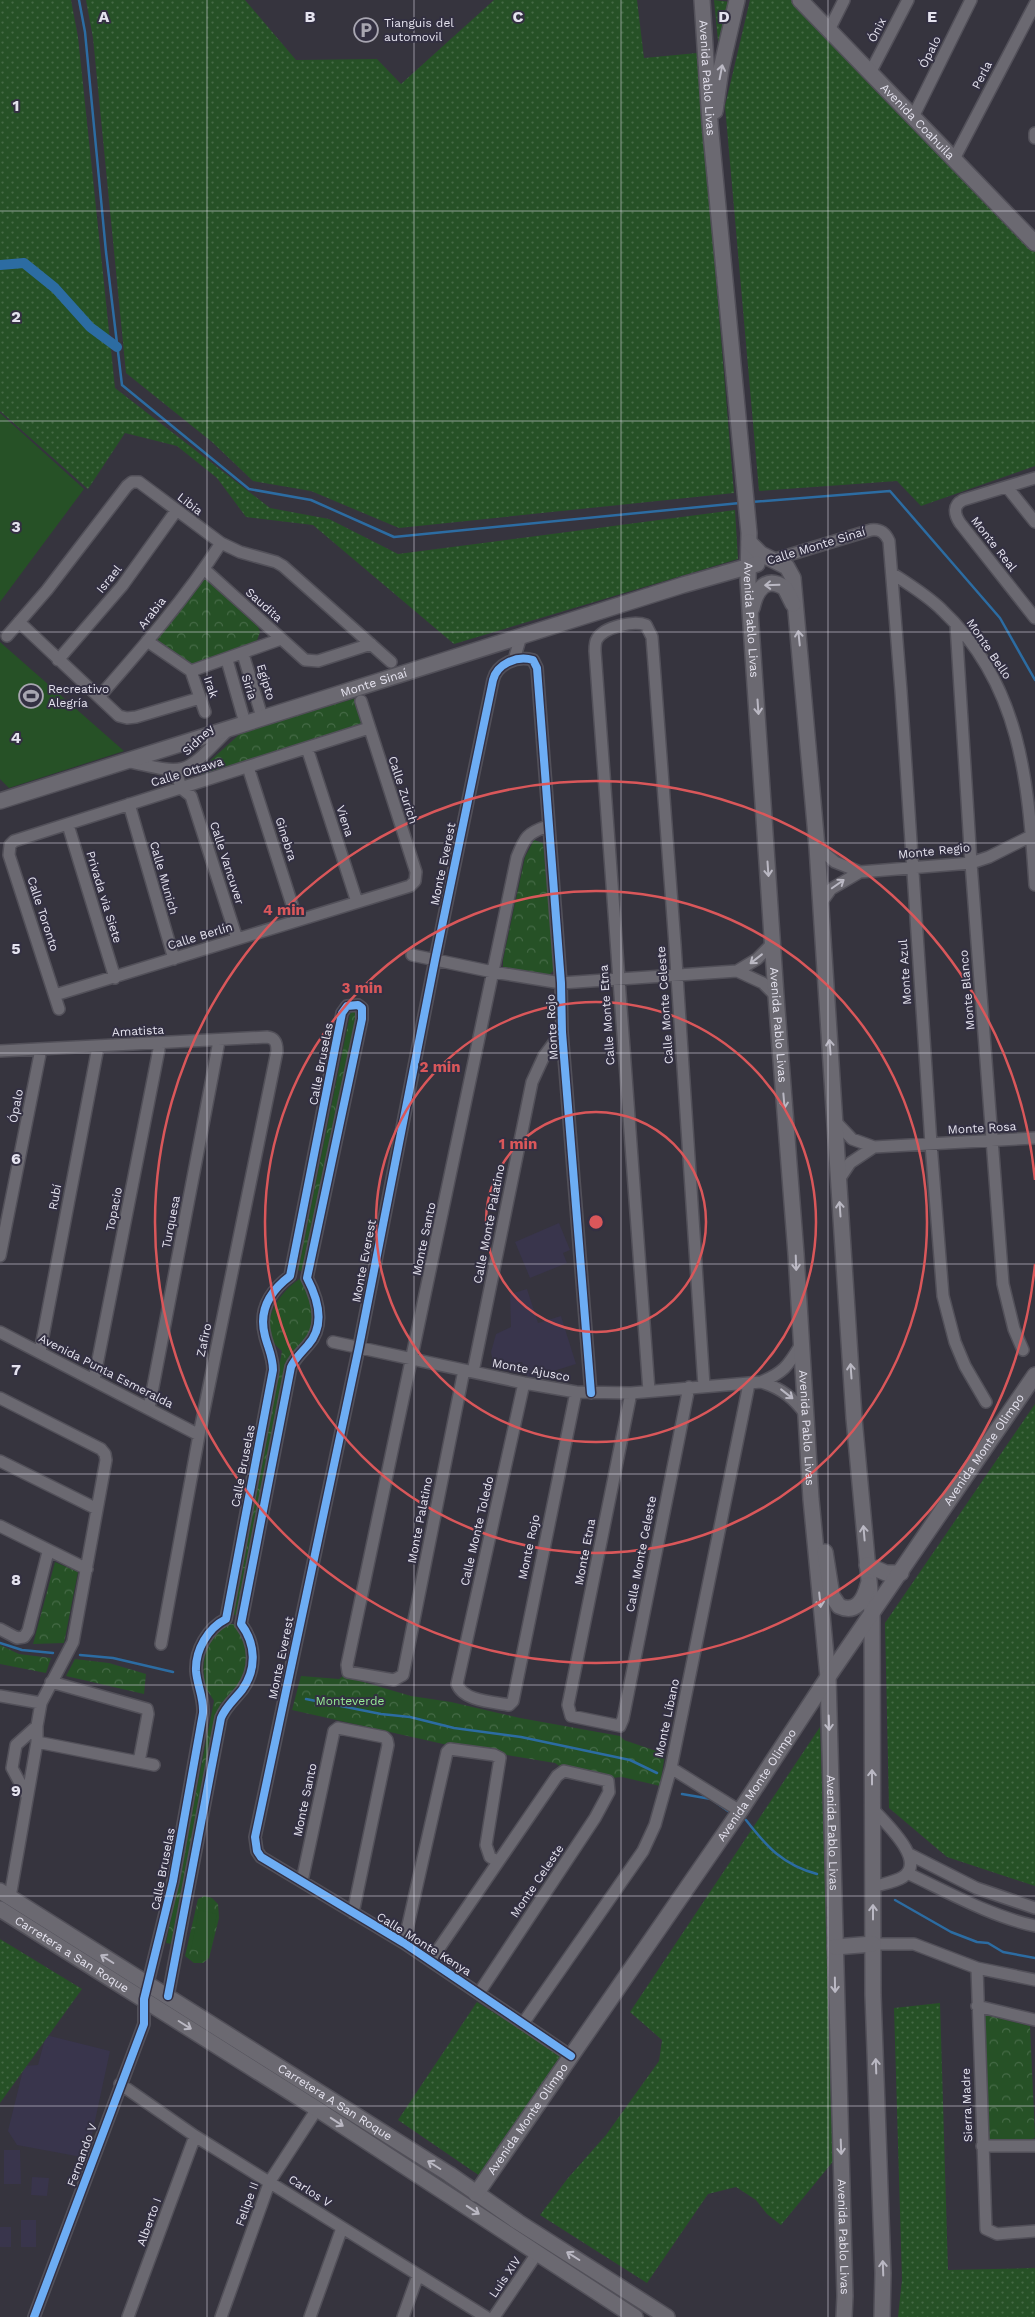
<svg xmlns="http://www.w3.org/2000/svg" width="1035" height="2317" font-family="'Work Sans',sans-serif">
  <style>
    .built { fill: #39354c }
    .grass { fill: url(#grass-dots) }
    .park { fill: url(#park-crowns) }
    .pitch { fill: #265126 }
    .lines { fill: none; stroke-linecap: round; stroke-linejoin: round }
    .stream { stroke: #2c6ca2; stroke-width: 2.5 }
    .canal { stroke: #2c6ca2; stroke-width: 10 }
    .street-casing { stroke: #525059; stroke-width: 14 }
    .secondary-casing { stroke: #525059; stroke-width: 18 }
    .street { stroke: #6b6971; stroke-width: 11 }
    .secondary { stroke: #6b6971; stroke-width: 15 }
    .cycleway-casing { stroke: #333042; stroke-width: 11 }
    .cycleway { stroke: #6dadf4; stroke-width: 8 }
    .oneway { stroke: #bab8c3 }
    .grid { fill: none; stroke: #e5e3ef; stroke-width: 1; stroke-opacity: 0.55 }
    .ring { fill: none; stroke: #da575a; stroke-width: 2.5 }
    .labels { text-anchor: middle; stroke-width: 4; stroke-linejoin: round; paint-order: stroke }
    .poi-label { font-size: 12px; fill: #e5e3ef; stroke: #333042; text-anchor: start }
    .street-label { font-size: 12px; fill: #e5e3ef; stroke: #333042 }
    .park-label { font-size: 12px; fill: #98ed95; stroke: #333042 }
    .grid-label { font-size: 16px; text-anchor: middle; font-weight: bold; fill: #e5e3ef; stroke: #333042; stroke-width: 4; stroke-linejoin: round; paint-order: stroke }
    .centre { fill: #da575a; stroke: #333042; stroke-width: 2.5 }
    .ring-label { font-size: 15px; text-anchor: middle; font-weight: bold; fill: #da575a; stroke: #333042; stroke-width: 4; stroke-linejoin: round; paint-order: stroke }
  </style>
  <defs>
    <pattern id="grass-dots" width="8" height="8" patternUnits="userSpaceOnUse" patternTransform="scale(1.25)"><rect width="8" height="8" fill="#265126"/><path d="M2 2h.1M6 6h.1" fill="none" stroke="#456a46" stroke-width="1.8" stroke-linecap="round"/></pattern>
    <pattern id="park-crowns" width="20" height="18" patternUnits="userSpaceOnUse" patternTransform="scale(1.25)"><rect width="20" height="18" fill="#265126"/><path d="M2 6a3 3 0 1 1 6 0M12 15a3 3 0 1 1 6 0" fill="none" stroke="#456a46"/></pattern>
  </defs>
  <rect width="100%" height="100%" fill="#36343e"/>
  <!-- built -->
  <path class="built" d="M559,1223L570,1250L563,1253L567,1263L530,1278L515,1242Z
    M527,1289L538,1323L561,1316L576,1364L528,1379L522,1362L505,1367L501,1360L493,1362L491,1352L496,1334L511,1327L510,1294Z
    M46,2035L110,2051L87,2158L17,2145L8,2131L24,2066L38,2065Z
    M4,2150H20L21,2184H4Z
    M32,2177L49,2178L47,2196L31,2195Z
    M21,2220H36V2247H21Z
    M0,2227H11V2247H0Z"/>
  <!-- grass -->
  <path class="grass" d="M0,0H71L78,37L115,388L270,508L329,519L398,554L735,510L738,559L454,644L313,525L246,517L217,478L177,446L125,433L88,489L0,411Z
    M86,0H245L296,60L377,59L401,84L494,0H637L644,58L697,53L734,493L399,528L311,491L253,481L212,442L126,373L93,38Z
    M714,0L731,2L720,61Z
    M750,0H792L1035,251V466L921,506L897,481L759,491L725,106Z
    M1035,1404V1886L947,1857L889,1808L885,1623Z
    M820,1727L835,2159L781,2225L767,2214L756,2200L736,2187L708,2194L647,2283L540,2215L568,2178L606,2135L659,2061L662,2040L630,2012Z
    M0,1939L82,1989L0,2103Z
    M477,2002L563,2056L480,2176L398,2120Z
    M940,2003L948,2270L1035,2268V2317H898L902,2280L894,2008Z"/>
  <!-- park -->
  <path class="park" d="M203,579H207L257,624L260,632L256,643L190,665L156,643L155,638Z
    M356,698L362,725L203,776L201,769L242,732Z
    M534,840L543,843L555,969L549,975L503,967V960L525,857Z
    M354,1009L360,1011L304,1272L298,1270L350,1014Z
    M301,1278C313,1289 321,1326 309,1340C305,1346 296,1350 290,1354L240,1613L237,1616L233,1614L232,1611L240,1582L282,1351C253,1330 278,1292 301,1278Z
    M55,1562L78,1572L64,1643L33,1644Z
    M224,1624H233L242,1630C247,1648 254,1670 240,1686C234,1693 226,1698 220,1704L172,1944L166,1943L214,1701C212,1697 208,1693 206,1687C199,1662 207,1642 224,1624Z
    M0,1645L19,1654L51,1658L46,1673L0,1664Z
    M75,1659L109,1663L146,1674L144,1694L66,1676Z
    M301,1676L339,1679L343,1676L411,1696L451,1702L520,1718L620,1736L624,1740L665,1754L660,1786L622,1777L611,1778L564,1769L555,1763L452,1746L292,1710Z
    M204,1896L212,1898L218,1904L219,1918L209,1958L203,1963H194L185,1956L198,1899Z
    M986,2015L1030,2026L1035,2137C1025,2148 996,2145 985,2138L984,2019Z"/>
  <!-- pitch -->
  <path class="pitch" d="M0,413L84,489L0,602Z
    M0,642L124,751L9,788L0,779Z
    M199,1910L217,1914L209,1953L191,1949Z"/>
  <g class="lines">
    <!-- stream -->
    <path class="stream" d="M79,0L85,32L106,252L122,385L249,489L311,500L394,537L740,503
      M751,502L890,491L1000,618L1035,680
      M0,1643L22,1650L53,1653
      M80,1655L113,1658L173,1672
      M306,1699L381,1714L410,1717L454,1728L521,1737L630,1760L657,1773
      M682,1794L711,1799L731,1813
      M746,1820C767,1847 783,1865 817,1874
      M895,1900L951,1932L977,1942L988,1943L1003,1952L1035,1958"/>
    <!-- canal -->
    <path class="canal" d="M0,265L24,263L55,288L90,327L117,347"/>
    <!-- street casing -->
    <g class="street-casing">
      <path id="street" d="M829,30L844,0
        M870,73L908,0
        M913,117L971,0
        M1035,133V138
        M954,159L1035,4
        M1035,478L963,500C953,505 954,514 960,523L1035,618
        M1007,487L1035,522
        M772,560L871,530C880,529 885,532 889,541L901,691L931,1144L943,1296L955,1342L965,1366L986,1402
        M204,569L305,660L318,661L371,644
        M893,574C910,585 928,596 942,610C1022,685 1028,783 1035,885
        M19,622L119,716L127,718L136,717L200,698
        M956,625L971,863L1003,1284L1014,1329L1023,1350
        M7,636L47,590L127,486L132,482H139L221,543L240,552L276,562L283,566L391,662
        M147,641L191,671
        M243,654L262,717
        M58,660L122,586L176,511
        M227,660L245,723
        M514,660L521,636
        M191,671L281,639
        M191,671L205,712
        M99,697C142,648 186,598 221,543
        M307,748L357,902
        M126,761C189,775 183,776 228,730
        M248,767L297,920
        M176,771L181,788L191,796L237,939
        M129,804L174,959
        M68,825L115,978
        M817,847L835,862L860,872
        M821,903L831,889L860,872L971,863L989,857L1035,834
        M412,955L493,972L561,983L737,971L763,983L776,996
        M737,971L757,959L773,943
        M55,995L410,886L415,881L416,872L361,701
        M59,1009L9,855L10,845L14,841L369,728
        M0,1051L267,1037C276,1038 277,1044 277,1051L199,1435L161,1644
        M835,1121L852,1139L874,1147L1035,1138
        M838,1181L850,1163L874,1147
        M0,1256L41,1049
        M0,1332L199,1435
        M333,1342L524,1383L576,1392L631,1393L761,1382C783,1373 788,1366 800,1346
        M40,1352L98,1047
        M464,1370L403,1675L394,1680L348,1672L347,1665L517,857C525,837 527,833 548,826
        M473,1372L532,1082L544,1056L562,1032
        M94,1380L160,1044
        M761,1382C781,1388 794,1398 806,1415
        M524,1383L457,1684C463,1701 493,1702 509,1705L513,1701L576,1392
        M649,1391L595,651C595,647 595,642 597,639C604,627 634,620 646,625L652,637L675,945L704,1386
        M631,1393L568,1705L571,1716L620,1726L623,1719L689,1387
        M0,1398L101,1449L105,1454L106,1460L73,1642L41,1703L37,1726V1742L10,1897
        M149,1408L219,1041
        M0,1461L97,1509
        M0,1526L87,1569
        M0,1629L17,1638L24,1637L28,1631L48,1552
        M51,1682L147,1709L148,1714L139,1762
        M0,1696L41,1703
        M37,1742L154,1765
        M671,1768L740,1811
        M27,1796L12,1768L16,1745L37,1726
        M873,1809C884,1822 928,1861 903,1877C895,1882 882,1884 873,1887
        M909,1854L976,1888L1035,1908
        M907,1873C948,1892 990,1916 1035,1926
        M302,1881L334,1731L338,1728L384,1737L387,1740L388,1745L353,1913
        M404,1943L447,1752L450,1749L494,1755L500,1758L486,1845L490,1857L497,1861
        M873,1944H914L977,1968L1035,1980
        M431,1960L557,1776L564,1771L608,1781L609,1792L595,1818L479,1993
        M977,1968L986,2229L997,2234L1035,2231
        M977,2006L1035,2020
        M524,2022L643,1851L655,1825L671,1768L749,1384
        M571,2056L404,1943L261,1857L257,1851L255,1837L359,1347L435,960L493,680C497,664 517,655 533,660L537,668L561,983L562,1032L591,1393
        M120,2084L195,2136L486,2317
        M982,2146H1035
        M34,2317L144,2024V1999L173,1881L203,1713C204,1698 197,1685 196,1671C195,1650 208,1628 226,1619L273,1370C273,1357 268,1348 265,1336C258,1310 270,1291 290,1276L342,1013L347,1006L358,1005L362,1008V1019L307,1278C318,1299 326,1325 308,1345C302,1352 295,1358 291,1367L241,1624C256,1644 257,1669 242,1690C234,1700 226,1706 221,1718L168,1996
        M128,2317L195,2136
        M221,2317L270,2181L317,2109
        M310,2317L342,2228
        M403,2317L418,2275
        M494,2317L538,2252"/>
    </g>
    <!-- secondary casing -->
    <g class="secondary-casing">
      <g id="secondary">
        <path id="s1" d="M702,0L710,123L749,533L748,581L776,996L796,1254L811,1499L828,1677L845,2296L844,2317"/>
        <path id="s2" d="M800,0L1035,243"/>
        <path d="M715,111L721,69L737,0"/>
        <path d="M749,542L761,554L787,567L793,578L817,847L854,1418L872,1613L873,1995L883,2273L882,2317"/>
        <path d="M752,608C756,590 766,575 785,588L793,604"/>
        <path id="s3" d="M0,801L683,585L757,564"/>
        <path d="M825,1552L832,1596L839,1606C856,1614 864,1600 868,1585"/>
        <path d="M867,1565L886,1573H901"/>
        <path id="s4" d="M0,1891L449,2174L518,2222L667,2317"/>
        <path id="s5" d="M0,1909L317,2109L635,2317"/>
        <path d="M835,1947L873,1944"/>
        <path id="s6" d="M476,2194L740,1811L828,1677L1035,1375"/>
      </g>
    </g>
    <!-- street -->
    <use href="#street" class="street"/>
    <!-- secondary -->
    <use href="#secondary" class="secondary"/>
    <!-- cycleway casing -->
    <g class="cycleway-casing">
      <path id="cycleway" d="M571,2056L404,1943L261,1857L257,1851L255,1837L359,1347L435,960L493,680C497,664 517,655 533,660L537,668L561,983L562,1032L591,1393
        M34,2317L144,2024V1999L173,1881L203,1713C204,1698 197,1685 196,1671C195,1650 208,1628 226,1619L273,1370C273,1357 268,1348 265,1336C258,1310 270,1291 290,1276L342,1013L347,1006L358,1005L362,1008V1019L307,1278C318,1299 326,1325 308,1345C302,1352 295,1358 291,1367L241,1624C256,1644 257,1669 242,1690C234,1700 226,1706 221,1718L168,1996"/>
    </g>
    <!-- cycleway -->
    <use href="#cycleway" class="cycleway"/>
  </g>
  <!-- one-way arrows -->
  <defs><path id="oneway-shaft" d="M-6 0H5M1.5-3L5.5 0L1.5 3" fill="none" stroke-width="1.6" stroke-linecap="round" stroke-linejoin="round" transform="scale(1.25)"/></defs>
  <g class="oneway">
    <use href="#oneway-shaft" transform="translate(721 72) rotate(-79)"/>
    <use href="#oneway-shaft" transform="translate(772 585) rotate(178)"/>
    <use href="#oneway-shaft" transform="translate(799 638) rotate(-96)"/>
    <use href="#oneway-shaft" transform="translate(758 707) rotate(86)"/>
    <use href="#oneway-shaft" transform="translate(768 869) rotate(86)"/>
    <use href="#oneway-shaft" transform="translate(838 884) rotate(-35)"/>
    <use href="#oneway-shaft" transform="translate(756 959) rotate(142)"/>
    <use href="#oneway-shaft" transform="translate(830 1047) rotate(-94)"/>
    <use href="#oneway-shaft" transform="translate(784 1101) rotate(85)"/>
    <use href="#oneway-shaft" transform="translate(840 1209) rotate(-94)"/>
    <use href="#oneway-shaft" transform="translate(796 1263) rotate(88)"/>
    <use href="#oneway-shaft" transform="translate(851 1371) rotate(-94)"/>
    <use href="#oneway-shaft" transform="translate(787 1394) rotate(38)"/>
    <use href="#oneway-shaft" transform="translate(864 1533) rotate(-95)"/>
    <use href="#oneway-shaft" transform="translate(820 1600) rotate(84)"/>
    <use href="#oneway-shaft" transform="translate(829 1723) rotate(88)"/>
    <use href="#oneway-shaft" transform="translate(872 1777) rotate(-90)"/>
    <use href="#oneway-shaft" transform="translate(873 1912) rotate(-90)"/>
    <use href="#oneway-shaft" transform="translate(107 1959) rotate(-148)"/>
    <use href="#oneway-shaft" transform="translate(835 1985) rotate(89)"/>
    <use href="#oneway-shaft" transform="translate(185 2025) rotate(32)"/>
    <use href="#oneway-shaft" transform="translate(876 2066) rotate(-92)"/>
    <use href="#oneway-shaft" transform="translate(337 2122) rotate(33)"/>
    <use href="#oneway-shaft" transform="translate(841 2147) rotate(88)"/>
    <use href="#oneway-shaft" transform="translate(434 2165) rotate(-148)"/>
    <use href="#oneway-shaft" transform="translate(473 2210) rotate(33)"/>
    <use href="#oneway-shaft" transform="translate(573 2256) rotate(-148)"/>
    <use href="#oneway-shaft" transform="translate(883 2268) rotate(-92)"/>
  </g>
  <!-- grid -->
  <path class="grid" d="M207,0V2317M414,0V2317M621,0V2317M828,0V2317M0,211H1035M0,421H1035M0,632H1035M0,843H1035M0,1053H1035M0,1264H1035M0,1474H1035M0,1685H1035M0,1896H1035M0,2106H1035"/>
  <!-- distance rings -->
  <g class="ring">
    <circle cx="596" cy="1222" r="110"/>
    <circle cx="596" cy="1222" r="220"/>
    <circle cx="596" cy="1222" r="331"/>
    <path d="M1035 1264A441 441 0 1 1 1035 1180"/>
  </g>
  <!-- icons -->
  <defs>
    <g id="parking-ring" transform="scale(1.25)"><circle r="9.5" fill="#333042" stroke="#a8a6b1" stroke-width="1.5"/><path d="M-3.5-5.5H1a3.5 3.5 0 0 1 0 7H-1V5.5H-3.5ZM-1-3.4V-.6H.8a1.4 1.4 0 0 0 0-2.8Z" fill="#a8a6b1"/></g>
    <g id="stadium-ring" transform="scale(1.25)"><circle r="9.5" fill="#333042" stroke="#a8a6b1" stroke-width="1.5"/><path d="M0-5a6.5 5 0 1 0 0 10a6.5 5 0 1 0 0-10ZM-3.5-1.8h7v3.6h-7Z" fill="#a8a6b1"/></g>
  </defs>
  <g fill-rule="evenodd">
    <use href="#parking-ring" x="366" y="30"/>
    <use href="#stadium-ring" x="31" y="696"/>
  </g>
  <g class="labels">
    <!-- poi labels -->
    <g class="poi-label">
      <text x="384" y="27">Tianguis del<tspan x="384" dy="14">automovil</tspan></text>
      <text x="48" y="693">Recreativo<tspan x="48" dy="14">Alegría</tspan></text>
    </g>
    <!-- street labels -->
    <g class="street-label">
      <text transform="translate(877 30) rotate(-63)" y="4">Ónix</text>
      <text transform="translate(930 52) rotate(-63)" y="4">Ópalo</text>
      <text transform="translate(982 75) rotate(-63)" y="4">Perla</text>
      <text dy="4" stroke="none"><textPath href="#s1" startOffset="78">Avenida Pablo Livas</textPath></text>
      <text dy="4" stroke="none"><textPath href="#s2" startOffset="169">Avenida Coahuila</textPath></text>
      <text transform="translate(190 504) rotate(38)" y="4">Libia</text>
      <text transform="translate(994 544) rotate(52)" y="4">Monte Real</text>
      <text transform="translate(816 546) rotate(-17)" y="4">Calle Monte Sinaí</text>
      <text transform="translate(109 579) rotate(-51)" y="4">Israel</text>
      <text transform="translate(264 605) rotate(42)" y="4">Saudita</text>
      <text transform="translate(152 613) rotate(-52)" y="4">Arabia</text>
      <text dy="4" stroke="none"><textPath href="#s1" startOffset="622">Avenida Pablo Livas</textPath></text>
      <text transform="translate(989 649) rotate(56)" y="4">Monte Bello</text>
      <text transform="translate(266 682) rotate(73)" y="4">Egipto</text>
      <text dy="4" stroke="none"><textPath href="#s3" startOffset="392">Monte Sinaí</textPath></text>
      <text transform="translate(211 687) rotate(72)" y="4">Irak</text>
      <text transform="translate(249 687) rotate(73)" y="4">Siria</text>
      <text transform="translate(198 740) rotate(-44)" y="4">Sidney</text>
      <text transform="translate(187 772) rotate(-17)" y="4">Calle Ottawa</text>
      <text transform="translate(403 790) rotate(72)" y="4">Calle Zurich</text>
      <text transform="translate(345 821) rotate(72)" y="4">Viena</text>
      <text transform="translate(286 839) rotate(72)" y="4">Ginebra</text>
      <text transform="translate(934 851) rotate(-6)" y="4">Monte Regio</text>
      <text transform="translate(227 863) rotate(72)" y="4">Calle Vancuver</text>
      <text transform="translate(443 864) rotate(-78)" y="4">Monte Everest</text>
      <text transform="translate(164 878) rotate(74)" y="4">Calle Munich</text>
      <text transform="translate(104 897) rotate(73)" y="4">Privada via Siete</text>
      <text transform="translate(43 914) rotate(72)" y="4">Calle Toronto</text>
      <text transform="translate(200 936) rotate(-17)" y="4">Calle Berlín</text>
      <text transform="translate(905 972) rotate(-94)" y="4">Monte Azul</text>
      <text transform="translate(967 990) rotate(-95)" y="4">Monte Blanco</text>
      <text transform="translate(665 1005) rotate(-94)" y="4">Calle Monte Celeste</text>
      <text transform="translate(607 1015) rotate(-94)" y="4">Calle Monte Etna</text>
      <text dy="4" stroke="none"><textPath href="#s1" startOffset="1028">Avenida Pablo Livas</textPath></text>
      <text transform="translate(552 1027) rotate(-93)" y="4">Monte Rojo</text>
      <text transform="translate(138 1031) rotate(-3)" y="4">Amatista</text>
      <text transform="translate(321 1064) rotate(-79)" y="4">Calle Bruselas</text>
      <text transform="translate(16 1106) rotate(-79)" y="4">Ópalo</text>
      <text transform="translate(982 1128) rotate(-3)" y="4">Monte Rosa</text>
      <text transform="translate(55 1197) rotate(-79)" y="4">Rubí</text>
      <text transform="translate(114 1209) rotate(-79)" y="4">Topacio</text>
      <text transform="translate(171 1222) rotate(-79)" y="4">Turquesa</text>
      <text transform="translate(489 1224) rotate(-79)" y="4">Calle Monte Palatino</text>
      <text transform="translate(424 1239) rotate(-78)" y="4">Monte Santo</text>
      <text transform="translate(364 1261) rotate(-79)" y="4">Monte Everest</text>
      <text transform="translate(204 1340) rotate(-78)" y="4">Zafiro</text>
      <text transform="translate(531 1370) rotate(11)" y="4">Monte Ajusco</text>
      <text transform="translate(106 1371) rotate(27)" y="4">Avenida Punta Esmeralda</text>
      <text dy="4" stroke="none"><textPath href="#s1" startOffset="1432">Avenida Pablo Livas</textPath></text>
      <text dy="4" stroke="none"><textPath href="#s6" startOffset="901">Avenida Monte Olimpo</textPath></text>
      <text transform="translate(243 1466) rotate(-79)" y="4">Calle Bruselas</text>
      <text transform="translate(420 1520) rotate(-79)" y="4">Monte Palatino</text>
      <text transform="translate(477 1531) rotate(-77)" y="4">Calle Monte Toledo</text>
      <text transform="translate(529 1547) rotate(-78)" y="4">Monte Rojo</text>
      <text transform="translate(585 1552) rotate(-79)" y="4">Monte Etna</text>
      <text transform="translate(641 1554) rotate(-79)" y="4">Calle Monte Celeste</text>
      <text transform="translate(281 1658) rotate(-78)" y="4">Monte Everest</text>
      <text transform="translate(667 1718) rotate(-78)" y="4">Monte Líbano</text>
      <text dy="4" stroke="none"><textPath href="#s6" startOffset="496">Avenida Monte Olimpo</textPath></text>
      <text transform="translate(305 1800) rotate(-78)" y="4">Monte Santo</text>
      <text dy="4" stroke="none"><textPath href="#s1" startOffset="1838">Avenida Pablo Livas</textPath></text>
      <text transform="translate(163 1869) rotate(-79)" y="4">Calle Bruselas</text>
      <text transform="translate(537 1881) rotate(-56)" y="4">Monte Celeste</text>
      <text transform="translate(424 1944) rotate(32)" y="4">Calle Monte Kenya</text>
      <text dy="4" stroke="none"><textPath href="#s5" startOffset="85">Carretera a San Roque</textPath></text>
      <text dy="4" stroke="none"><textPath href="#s4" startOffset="396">Carretera A San Roque</textPath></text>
      <text transform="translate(967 2105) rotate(-92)" y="4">Sierra Madre</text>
      <text dy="4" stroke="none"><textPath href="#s6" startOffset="91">Avenida Monte Olimpo</textPath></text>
      <text transform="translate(82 2155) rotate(-70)" y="4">Fernando V</text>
      <text transform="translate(310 2191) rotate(33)" y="4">Carlos V</text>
      <text transform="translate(247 2204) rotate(-70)" y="4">Felipe II</text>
      <text transform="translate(149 2222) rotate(-70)" y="4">Alberto I</text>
      <text dy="4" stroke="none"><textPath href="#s1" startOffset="2242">Avenida Pablo Livas</textPath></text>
      <text transform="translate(505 2277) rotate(-56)" y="4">Luis XIV</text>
    </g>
    <!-- park labels -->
    <g class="park-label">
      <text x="350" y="1705">Monteverde</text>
    </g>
  </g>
  <g class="grid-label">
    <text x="104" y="22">A</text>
    <text x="310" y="22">B</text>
    <text x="518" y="22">C</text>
    <text x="724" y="22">D</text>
    <text x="932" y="22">E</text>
    <text x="16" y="111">1</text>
    <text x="16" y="322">2</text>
    <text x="16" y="532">3</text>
    <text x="16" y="743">4</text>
    <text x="16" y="954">5</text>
    <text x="16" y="1164">6</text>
    <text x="16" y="1375">7</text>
    <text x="16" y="1585">8</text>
    <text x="16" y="1796">9</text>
  </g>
  <circle cx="596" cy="1222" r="8" class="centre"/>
  <g class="ring-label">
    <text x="284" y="915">4 min</text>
    <text x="362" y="993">3 min</text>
    <text x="440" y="1072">2 min</text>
    <text x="518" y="1149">1 min</text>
  </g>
</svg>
